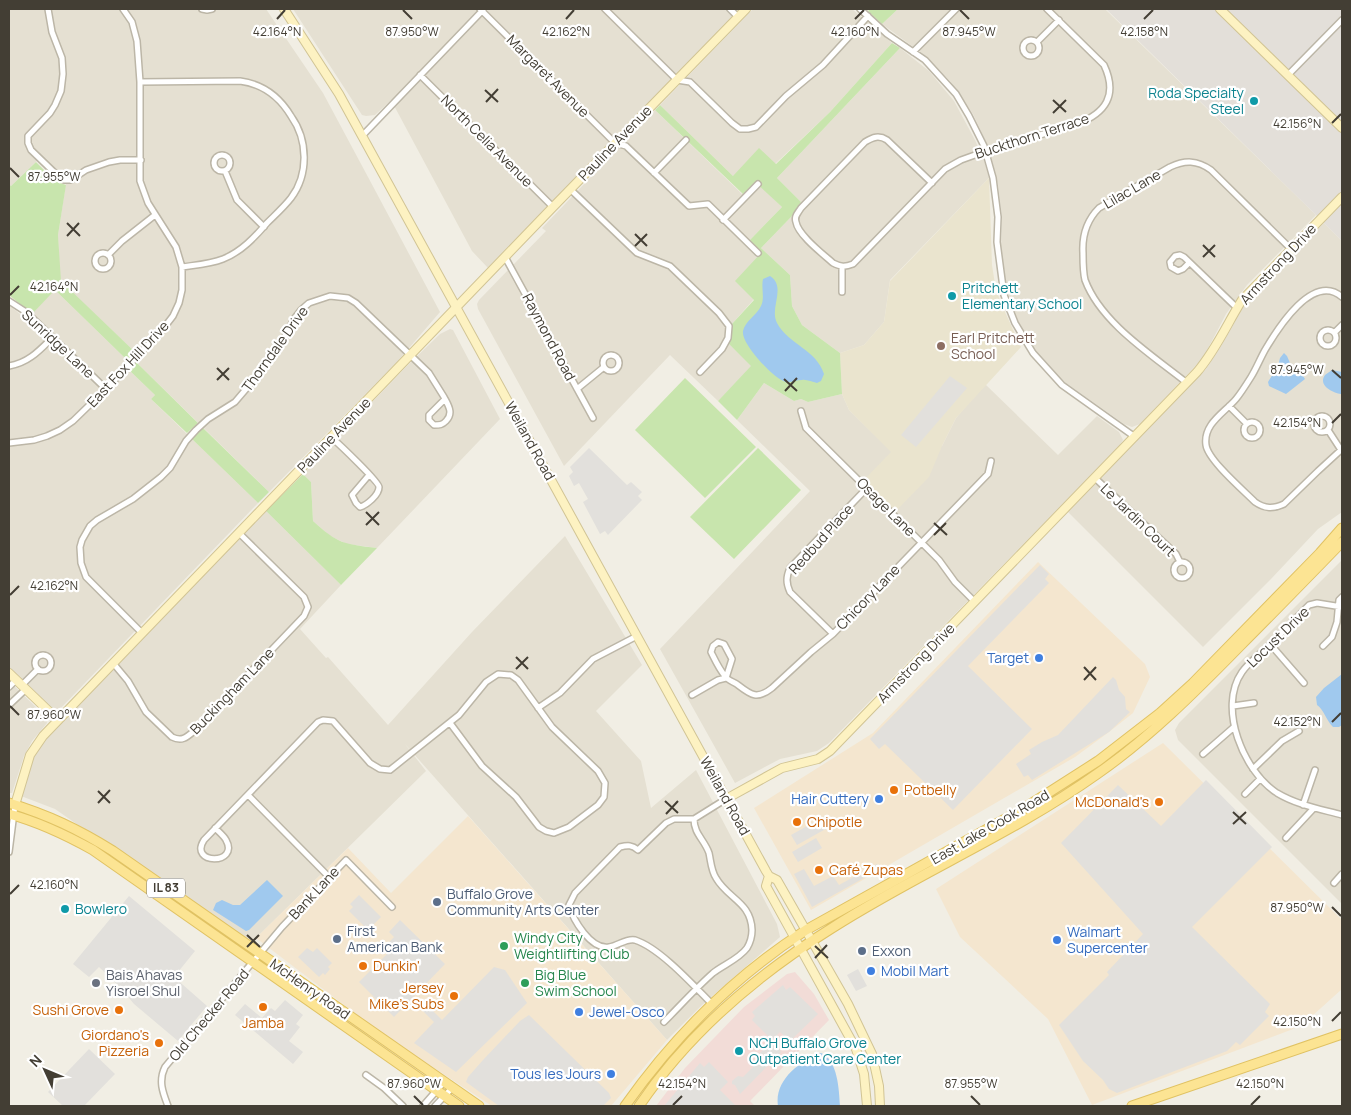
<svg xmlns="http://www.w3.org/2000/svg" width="1351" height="1115" font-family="Manrope,sans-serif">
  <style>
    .residential { fill: #e5e0d2 }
    .commercial { fill: #f4e6cf }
    .industrial { fill: #e3dfd9 }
    .education { fill: #eae4ce }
    .medical { fill: #f2dcd7 }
    .green { fill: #c8e5ad }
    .parking { fill: #e2e0dc }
    .water { fill: #a0c9ee }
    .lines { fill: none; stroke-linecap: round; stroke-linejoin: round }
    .street-casing { stroke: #bcb6a7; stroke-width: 8 }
    .secondary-casing { stroke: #d1c494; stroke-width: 10 }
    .primary-casing { stroke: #e0c263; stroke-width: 11 }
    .street { stroke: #fff; stroke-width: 5 }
    .secondary { stroke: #fdf2c2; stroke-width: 8 }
    .primary { stroke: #fce493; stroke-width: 9 }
    .ticks { fill: none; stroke: #433e34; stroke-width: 2 }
    .culture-dot { fill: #0f9aa8; stroke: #fff; stroke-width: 2 }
    .education-dot { fill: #8d6e63; stroke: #fff; stroke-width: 2 }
    .shop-dot { fill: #3f7fe0; stroke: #fff; stroke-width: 2 }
    .food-dot { fill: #e8710a; stroke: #fff; stroke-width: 2 }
    .service-dot { fill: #5c6f8a; stroke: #fff; stroke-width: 2 }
    .leisure-dot { fill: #2e9e5b; stroke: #fff; stroke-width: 2 }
    .worship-dot { fill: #6b7280; stroke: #fff; stroke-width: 2 }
    .labels { text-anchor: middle; stroke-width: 4.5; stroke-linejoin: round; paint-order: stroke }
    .shield { fill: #fff; stroke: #7b7871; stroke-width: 1 }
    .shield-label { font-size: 12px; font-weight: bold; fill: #433e34 }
    .street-label { font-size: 14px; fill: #433e34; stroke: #fff }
    .culture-label { font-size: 14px; fill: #0d838f; stroke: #fff; text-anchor: start }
    .education-label { font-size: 14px; fill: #785e54; stroke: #fff; text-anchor: start }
    .shop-label { font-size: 14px; fill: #366cbe; stroke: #fff; text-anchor: end }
    .food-label { font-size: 14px; fill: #c56008; stroke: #fff; text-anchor: start }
    .service-label { font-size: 14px; fill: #4e5e75; stroke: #fff; text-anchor: start }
    .leisure-label { font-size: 14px; fill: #27864d; stroke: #fff; text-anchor: start }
    .worship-label { font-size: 14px; fill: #5b616d; stroke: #fff; text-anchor: start }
    .ticks-label { font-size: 12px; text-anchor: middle; fill: #433e34; stroke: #fff; stroke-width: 4.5; stroke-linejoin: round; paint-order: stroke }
  </style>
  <rect width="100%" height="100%" fill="#f1eee4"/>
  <!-- residential -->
  <path class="residential" d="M9,9H266L323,93L368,177L440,312L397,362L269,492L136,362L135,352L60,281L58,235L67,177L61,175L42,156L10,187L9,185Z
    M293,9H743L488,268L472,251L391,100L375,115L366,116L362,115Z
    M753,9H852L892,43L830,112L775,164L733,176L660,105Z
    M898,9H1105L1316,215L1247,285L1226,314L1203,358L1140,424L1132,427L1124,424L1066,383L1047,365L1028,341L1015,314L1006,286L1001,248L1002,216L998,185L988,146L973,114L950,81L927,57L882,24Z
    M900,48L929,71L954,101L975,140L984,160L989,178L890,280L884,322L864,345L840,353L802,325L792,306L790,275L761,248L791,217L801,202L777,178Z
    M655,110L742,194L755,181L782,207L749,241L761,253L754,299L731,325L732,332L729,344L752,366L718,401L670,355L564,466L478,309L477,304L479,300L546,231L542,228Z
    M1324,223L1342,241V512L1318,529L1271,579L1203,647L1068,512L1206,369L1221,346L1248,299Z
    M55,290L127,360L129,370L155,395L151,399L258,503L59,710L55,712L9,668V305L26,319Z
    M450,329L453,330L500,419L377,548L347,544L330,536L313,521L311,482L303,474L408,365L440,334Z
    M764,383L794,401L801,399L808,402L842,394L849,410L892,452L942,446L956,418L985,384L1058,455L1097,416L1119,432L1123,440L1119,446L829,743L817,751L780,759L735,783L660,649L810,491L737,420Z
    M266,511L341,585L300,629L326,658L328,657L388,725L472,632L565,536L642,665L596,711L641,761L651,808L696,770L777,924L780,937L702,1005L667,1040L405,744L426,771L250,944L55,809L21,796L28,768L34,757L48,736Z
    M1342,560V904L1178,740L1175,730L1179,723Z
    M9,681L45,716L47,723L32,741L24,756L12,793H9Z"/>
  <!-- commercial -->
  <path class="commercial" d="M1038,562L1145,664L1150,677L1133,713L1109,732L1075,757L811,910L754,808L873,733Z
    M1163,743L1342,920V989L1301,1026L1092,1105L1048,1019L960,937L936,889Z
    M468,816L667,1040L611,1106H492L381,1033L256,938L348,848L391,893Z"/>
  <!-- industrial -->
  <path class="industrial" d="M1106,9H1342V241L1316,215Z"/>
  <!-- education -->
  <path class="education" d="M989,178L992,265L995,284L1000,301L1021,347L956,418L942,446L929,477L894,513L863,481L891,452L849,410L842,394L840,353L864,345L884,322L890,281Z"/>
  <!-- medical -->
  <path class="medical" d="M795,972L814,994L829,1020L750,1101L755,1106H656L685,1068L744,1007L787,974Z"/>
  <!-- green -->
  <path class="green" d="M870,9H898L882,24L868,11Z
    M892,43L900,48L777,178L801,202L791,217L761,248L790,275L792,306L802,325L840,353L842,394L808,402L801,399L794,401L764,383L737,420L718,401L751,366L729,344L732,332L731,325L754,300L735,281L761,253L749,241L782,207L755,182L743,194L655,110L660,105L733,176L759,148L776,164L830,112Z
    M36,162L55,181L66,185L58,235L61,281L135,352L127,360L55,290L32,314L9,295V185L11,186Z
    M136,362L198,423L187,433L151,399L155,395L129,370Z
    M685,378L756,447L705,498L635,430Z
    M203,428L269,492L258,503L192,439Z
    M758,448L801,490L734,559L690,517Z
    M303,474L311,482L313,521C338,544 344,544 377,548L341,585L266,511Z"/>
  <!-- parking -->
  <path class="parking" d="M950,376L967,388L916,447L901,435Z
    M589,448L627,485L631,482L642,492L638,496L642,500L608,535L605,531L600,534L583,502L588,499L579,483L574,486L569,476L573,472L570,467Z
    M1040,565L1049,574L1045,579L1049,583L968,666L1032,729L953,810L885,744L879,749L870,739Z
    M1113,677L1116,680L1119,690L1125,697L1126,709L1130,712L1109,732L1032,780L1028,775L1024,777L1016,764L1031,754L1029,750L1042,742L1058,735Z
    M1206,780L1272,847L1192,927L1270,1004L1265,1012L1269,1016L1240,1045L1236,1042L1227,1051L1117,1093L1109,1089L1103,1080L1083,1061L1059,1025L1109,975L1107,972L1143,934L1061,843L1118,785L1161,826Z
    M825,816L831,826L797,845L791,835Z
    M816,838L822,848L798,862L792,852Z
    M877,864L880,869L812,907L794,874L804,869L814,886L833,876L839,885Z
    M359,895L381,917L368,930L349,911L353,907L350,904Z
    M129,896L195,951L174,977L207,1006L178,1041L134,1004L119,986L99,967L89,977L73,964Z
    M400,920L445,964L394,1017L359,982L387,954L382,950L394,937L389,932Z
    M307,948L313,952L317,948L332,963L328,967L330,969L325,975L323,973L319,977L298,957Z
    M494,967L505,970L527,1003L456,1072L414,1043L434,1022L418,1006L423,1001L442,1020Z
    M858,969L867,986L856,991L847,975Z
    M783,985L786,990L790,987L818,1014L790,1041L780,1032L772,1040L752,1020L755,1016L752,1012Z
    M285,1000L303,1015L296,1024L300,1027L289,1041L303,1052L293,1064L235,1015L245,1004L262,1018L271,1008L275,1011Z
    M529,1015L609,1093L611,1098L603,1106H499L466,1082L468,1077L483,1060L520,1021Z
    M771,1042L776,1044L781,1052L740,1094L735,1085L732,1084V1081L738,1076L743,1077L761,1059L758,1057V1055Z
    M89,1049L115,1074L84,1106H63L48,1092Z
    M709,1062L728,1082L720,1090L736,1106H664L700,1063L704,1067Z"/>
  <!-- water -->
  <path class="water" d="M770,276C787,287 769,308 777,323C789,345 816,349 824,374L821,381L817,383C812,382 806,379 802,380C796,380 792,383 786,382C775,380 741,344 743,331C745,321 757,315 761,306C765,298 761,288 763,279Z
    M1284,353L1287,356L1293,370L1303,376L1305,379L1286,394L1269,386L1268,382L1278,366L1280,358Z
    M1332,370L1342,372V394C1335,394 1317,386 1325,375C1327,373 1330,372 1332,370Z
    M1342,674V725L1339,727H1333C1326,720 1324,710 1317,705L1316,697L1324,688Z
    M267,880L283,896L249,930L246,931L213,910L216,903L222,900L233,905H240Z
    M821,1053C838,1060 839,1090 840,1106H778C774,1081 799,1061 821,1053Z"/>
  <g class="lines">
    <!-- street casing -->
    <g class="street-casing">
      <path id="street" d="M48,9L52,32L62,58L63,74L61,91L55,105L50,113L28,136V143L31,150L58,176L64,180H71L86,170L109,162L120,160H141
        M202,9L207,10L212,9
        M480,9L615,143L626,146L689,206L708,204L758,253
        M605,9L677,80L690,82L732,123L740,129H748L756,127L786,96L823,65L868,16
        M730,9L738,17
        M860,9L887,34L925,60L956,94L969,116L984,146L993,178L998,217L997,242L1004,295L1015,323L1033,353L1062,385L1135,437
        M1023 48a8 8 0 1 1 16 0a8 8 0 1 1-16 0Z
        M1037,42L1059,20
        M913,52L956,9
        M420,75L553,207
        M1288,75L1342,20
        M140,82L240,81C263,84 279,96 291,116C308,140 309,174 291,198C284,207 275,215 267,223C255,237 241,252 223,259C211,264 196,265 182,267
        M362,136L483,10
        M214 163a8 8 0 1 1 16 0a8 8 0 1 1-16 0Z
        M225,171L237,200L264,227
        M654,173L686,140
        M932,183L887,140C879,135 873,137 865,142L801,208C798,213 794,216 796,222C798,235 823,254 833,263C841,267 845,267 853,264L945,169L961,160L986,151L1077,124C1106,113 1118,95 1104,65L1047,9
        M570,189L637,253L670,266L719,313L729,326L728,338L722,349L700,372
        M723,220L758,184
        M95 261a8 8 0 1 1 16 0a8 8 0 1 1-16 0Z
        M108,255L122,241L155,215
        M505,257L593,418
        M1189,263L1183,269L1178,271L1171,267L1170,262L1175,256L1180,255L1184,257L1237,308
        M842,267V292
        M1342,297C1313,272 1278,328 1265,350C1260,359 1256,369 1251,377C1246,385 1241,393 1236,399C1224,413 1203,424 1206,445C1208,460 1243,490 1255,502C1265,509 1273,509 1284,504L1318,471L1342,449
        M9,301L26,312L106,389
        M1320 338a8 8 0 1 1 16 0a8 8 0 1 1-16 0Z
        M1335,332L1342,325
        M603 363a8 8 0 1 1 16 0a8 8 0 1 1-16 0Z
        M9,366C28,363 39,351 52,338
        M1187,383C1152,355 1101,323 1085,280C1083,272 1083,262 1083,253C1082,236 1087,220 1099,208L1170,167C1185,160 1197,160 1211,170L1291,249
        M577,389L604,367
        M1229,406L1247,424
        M801,411L806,428L939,560L955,582L975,602
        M1314 424a8 8 0 1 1 16 0a8 8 0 1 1-16 0Z
        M1244 430a8 8 0 1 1 16 0a8 8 0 1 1-16 0Z
        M1328,430L1341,450
        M332,438C339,444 379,482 379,487C379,495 367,505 360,507L356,503L352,495L369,475
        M9,443L34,440L47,436L60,430L73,421L106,389L163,329L173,316L179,303L182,290V267L176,247L148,203L140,181V82L137,41L132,22L123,9
        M1095,478L1176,554L1180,562
        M1174 570a8 8 0 1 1 16 0a8 8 0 1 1-16 0Z
        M1342,607L1317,603L1309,605C1295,619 1281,634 1266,648C1258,656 1248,663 1242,672C1217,708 1244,772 1277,793C1297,805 1320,809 1342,815
        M142,633L86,577L81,563L80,547L82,540L90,526L97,520L133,499L161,477L170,468L186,441L196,430L208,419L235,402L264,368L281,344L294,319L301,310L309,303L330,296L348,298L356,303L429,373L444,397C448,405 454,413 446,421C442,425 440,425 434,425L429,420V415L445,399
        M833,634L790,592C786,583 786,577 790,568L866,489
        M1270,644L1304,683
        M1323,646L1332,637L1337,622L1339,600L1342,597
        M35 663a8 8 0 1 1 16 0a8 8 0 1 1-16 0Z
        M113,663L128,681L146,712L172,737C182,742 187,737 194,731L304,616L308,607L304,597L239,533
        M726,678L732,659L724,644L718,642L713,646L711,652C715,660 719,669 725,676C727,680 734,682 738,685C751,695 757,700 772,688L811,652L833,634L988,474L991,461
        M22,685L38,669
        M9,687L16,680
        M692,695L718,680L726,678
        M9,705L26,689
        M1233,706L1254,703
        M538,708L560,693L593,659L637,636
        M1203,754L1234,727
        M1253,769L1282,741L1299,731
        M1245,794L1260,779
        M248,795L329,877
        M1303,805L1315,770
        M215,828C219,832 224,836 226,840C240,865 188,865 204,840L318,722L323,720L333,721L370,763L380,769L390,770L459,715L486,682L498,674L511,675L518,680L552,727L598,771L605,783L604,797L598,805L569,827L554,833L546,831L539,827L516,797L482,766L450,723
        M1286,838L1314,808
        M9,852L15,805
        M1334,883L1342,874
        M712,1004C694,986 660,948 635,940C626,938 618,946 609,947C591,950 573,920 569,905L575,893L620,847C628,845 632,845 638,850L666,823L674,819H694L726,799
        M664,1022C680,1006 696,988 713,973C723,965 739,959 747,948C750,943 752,936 752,930C751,902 728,899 716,878C711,870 711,862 709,853C704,839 694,834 694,819
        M366,1075L384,1088L403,1106
        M168,1106C163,1093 158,1081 165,1067L282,927L346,860L392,907
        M423,1106L444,1082
        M435,1106L452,1088"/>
    </g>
    <!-- secondary casing -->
    <g class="secondary-casing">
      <path id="secondary" d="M284,9L339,94L766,871L769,876L777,880L848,1004L872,1054L879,1086L880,1106
        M1220,9L1342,128
        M9,673L58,720
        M726,799L782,768L818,759L830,751L1197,372C1216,350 1227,324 1242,300L1342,197
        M15,805L30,755L43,736L553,207L746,9
        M769,876L766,886L856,1049L864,1074L867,1106"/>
    </g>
    <!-- primary casing -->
    <g class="primary-casing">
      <path id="primary" d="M9,803C48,815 78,829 113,851L479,1106
        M9,814C39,822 66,835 93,850L459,1106
        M625,1106C673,1038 735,976 806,930L1023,809L1098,761L1160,713L1193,683L1320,553L1342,528
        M639,1106C688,1034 758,974 832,928C918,873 1014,833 1097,774C1149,738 1195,692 1240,646C1274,612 1308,577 1342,542
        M1132,1106L1342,1034"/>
    </g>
    <!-- street -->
    <use href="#street" class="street"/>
    <!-- secondary -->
    <use href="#secondary" class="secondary"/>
    <!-- primary -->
    <use href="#primary" class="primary"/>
  </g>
  <!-- ticks -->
  <path class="ticks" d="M403,10L412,19M960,10L969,19M277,19L285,10M566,19L574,10M855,19L864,10M1144,19L1153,10M485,90L498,102M1053,100L1066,112M486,102L498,89M1053,113L1066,100M1332,123L1341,114M10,168L19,177M67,223L80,236M635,234L647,246M67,236L79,223M1203,245L1215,257M635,246L647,234M1203,257L1215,245M10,295L19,286M217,368L229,380M1332,370L1341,378M784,379L797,391M217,380L229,368M785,391L797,378M1332,423L1341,414M366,512L379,525M934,523L947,535M366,525L379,512M934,535L946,523M10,595L19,586M516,657L528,669M1084,667L1096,680M516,669L528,657M1084,680L1096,667M10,706L19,715M1332,722L1341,713M98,791L110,803M665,801L678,813M98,803L110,790M1233,812L1246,824M666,814L678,801M1233,824L1246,812M10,894L19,885M1332,907L1341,916M247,935L260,947M815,946L828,958M247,947L259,935M815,958L827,945M1332,1021L1341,1012M414,1096L423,1105M971,1096L980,1105M673,1105L682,1096M1251,1105L1260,1096"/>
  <!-- markers -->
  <g class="culture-dot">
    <circle cx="1254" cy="101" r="5"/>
    <circle cx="952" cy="296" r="5"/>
    <circle cx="65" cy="909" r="5"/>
    <circle cx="739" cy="1051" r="5"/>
  </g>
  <circle class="education-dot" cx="941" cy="346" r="5"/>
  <g class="shop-dot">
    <circle cx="1039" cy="658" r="5"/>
    <circle cx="879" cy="799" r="5"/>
    <circle cx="1057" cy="940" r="5"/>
    <circle cx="871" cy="971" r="5"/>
    <circle cx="579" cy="1012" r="5"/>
    <circle cx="611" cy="1074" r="5"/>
  </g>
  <g class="food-dot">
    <circle cx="894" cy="790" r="5"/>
    <circle cx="1159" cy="802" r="5"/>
    <circle cx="797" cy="822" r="5"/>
    <circle cx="819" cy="870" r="5"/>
    <circle cx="363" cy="966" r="5"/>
    <circle cx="454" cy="996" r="5"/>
    <circle cx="263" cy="1007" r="5"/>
    <circle cx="119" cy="1010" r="5"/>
    <circle cx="159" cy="1043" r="5"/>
  </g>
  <g class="service-dot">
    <circle cx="437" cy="902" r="5"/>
    <circle cx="337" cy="939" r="5"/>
    <circle cx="862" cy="951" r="5"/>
  </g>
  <g class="leisure-dot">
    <circle cx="504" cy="946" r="5"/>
    <circle cx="525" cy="983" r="5"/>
  </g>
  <circle class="worship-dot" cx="96" cy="983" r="5"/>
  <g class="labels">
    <!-- shield labels -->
    <rect class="shield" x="147" y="878.5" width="38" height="19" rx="4"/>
    <g class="shield-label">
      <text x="166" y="892">IL 83</text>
    </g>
    <!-- street labels -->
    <g class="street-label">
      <text transform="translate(548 76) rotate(45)" y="5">Margaret Avenue</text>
      <text transform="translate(1032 136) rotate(-18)" y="5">Buckthorn Terrace</text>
      <text transform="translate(487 141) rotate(45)" y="5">North Celia Avenue</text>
      <text transform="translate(615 143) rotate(-46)" y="5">Pauline Avenue</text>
      <text transform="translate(1132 189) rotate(-30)" y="5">Lilac Lane</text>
      <text transform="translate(1278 264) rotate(-47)" y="5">Armstrong Drive</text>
      <text transform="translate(549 337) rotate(62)" y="5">Raymond Road</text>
      <text transform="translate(58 344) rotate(43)" y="5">Sunridge Lane</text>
      <text transform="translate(275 349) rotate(-54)" y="5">Thorndale Drive</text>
      <text transform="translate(128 364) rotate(-47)" y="5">East Fox Hill Drive</text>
      <text transform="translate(334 435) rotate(-46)" y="5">Pauline Avenue</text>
      <text transform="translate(530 441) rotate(61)" y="5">Weiland Road</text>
      <text transform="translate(886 507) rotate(45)" y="5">Osage Lane</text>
      <text transform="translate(1138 520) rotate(44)" y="5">Le Jardin Court</text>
      <text transform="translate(821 539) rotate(-48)" y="5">Redbud Place</text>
      <text transform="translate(868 597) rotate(-46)" y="5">Chicory Lane</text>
      <text transform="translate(1278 637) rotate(-44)" y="5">Locust Drive</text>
      <text transform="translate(916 663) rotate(-46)" y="5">Armstrong Drive</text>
      <text transform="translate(232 691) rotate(-46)" y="5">Buckingham Lane</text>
      <text transform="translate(725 796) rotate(61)" y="5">Weiland Road</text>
      <text transform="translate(990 827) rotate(-30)" y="5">East Lake Cook Road</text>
      <text transform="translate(314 893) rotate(-47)" y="5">Bank Lane</text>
      <text transform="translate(310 989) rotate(35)" y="5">McHenry Road</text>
      <text transform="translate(209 1015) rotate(-50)" y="5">Old Checker Road</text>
    </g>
    <!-- culture labels -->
    <g class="culture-label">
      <text x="1244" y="98" text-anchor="end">Roda Specialty<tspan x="1244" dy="16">Steel</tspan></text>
      <text x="962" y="293">Pritchett<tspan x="962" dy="16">Elementary School</tspan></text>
      <text x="75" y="914">Bowlero</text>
      <text x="749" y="1048">NCH Buffalo Grove<tspan x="749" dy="16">Outpatient Care Center</tspan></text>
    </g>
    <!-- education labels -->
    <g class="education-label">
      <text x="951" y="343">Earl Pritchett<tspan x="951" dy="16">School</tspan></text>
    </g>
    <!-- shop labels -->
    <g class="shop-label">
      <text x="1029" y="663">Target</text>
      <text x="869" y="804">Hair Cuttery</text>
      <text x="1067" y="937" text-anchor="start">Walmart<tspan x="1067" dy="16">Supercenter</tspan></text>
      <text x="881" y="976" text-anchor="start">Mobil Mart</text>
      <text x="589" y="1017" text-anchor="start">Jewel-Osco</text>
      <text x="601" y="1079">Tous les Jours</text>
    </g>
    <!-- food labels -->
    <g class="food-label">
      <text x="904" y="795">Potbelly</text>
      <text x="1149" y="807" text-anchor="end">McDonald's</text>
      <text x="807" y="827">Chipotle</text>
      <text x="829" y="875">Café Zupas</text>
      <text x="373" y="971">Dunkin'</text>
      <text x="444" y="993" text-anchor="end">Jersey<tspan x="444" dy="16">Mike's Subs</tspan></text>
      <text x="109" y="1015" text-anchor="end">Sushi Grove</text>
      <text x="263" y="1028" text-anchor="middle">Jamba</text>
      <text x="149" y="1040" text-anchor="end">Giordano's<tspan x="149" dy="16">Pizzeria</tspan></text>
    </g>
    <!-- service labels -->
    <g class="service-label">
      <text x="447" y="899">Buffalo Grove<tspan x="447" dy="16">Community Arts Center</tspan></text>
      <text x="347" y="936">First<tspan x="347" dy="16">American Bank</tspan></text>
      <text x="872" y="956">Exxon</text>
    </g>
    <!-- leisure labels -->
    <g class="leisure-label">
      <text x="514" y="943">Windy City<tspan x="514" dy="16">Weightlifting Club</tspan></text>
      <text x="535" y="980">Big Blue<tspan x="535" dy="16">Swim School</tspan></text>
    </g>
    <!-- worship labels -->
    <g class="worship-label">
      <text x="106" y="980">Bais Ahavas<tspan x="106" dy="16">Yisroel Shul</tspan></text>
    </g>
  </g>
  <g class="ticks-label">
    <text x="412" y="36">87.950°W</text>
    <text x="969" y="36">87.945°W</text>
    <text x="277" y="36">42.164°N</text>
    <text x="566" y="36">42.162°N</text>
    <text x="855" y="36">42.160°N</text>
    <text x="1144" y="36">42.158°N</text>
    <text x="1297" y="128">42.156°N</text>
    <text x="54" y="181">87.955°W</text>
    <text x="54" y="291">42.164°N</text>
    <text x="1297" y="374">87.945°W</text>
    <text x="1297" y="427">42.154°N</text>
    <text x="54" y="590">42.162°N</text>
    <text x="54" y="719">87.960°W</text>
    <text x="1297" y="726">42.152°N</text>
    <text x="54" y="889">42.160°N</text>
    <text x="1297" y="912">87.950°W</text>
    <text x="1297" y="1026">42.150°N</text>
    <text x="682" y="1088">42.154°N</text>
    <text x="1260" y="1088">42.150°N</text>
    <text x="414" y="1088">87.960°W</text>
    <text x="971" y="1088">87.955°W</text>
  </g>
  <!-- border -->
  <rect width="1351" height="1115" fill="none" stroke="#433e34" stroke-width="20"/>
  <!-- north arrow -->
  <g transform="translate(45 1070) rotate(314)" stroke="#ffffff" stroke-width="4" paint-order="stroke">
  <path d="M0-4L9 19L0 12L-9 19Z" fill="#433e34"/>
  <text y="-8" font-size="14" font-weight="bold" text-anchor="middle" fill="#433e34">N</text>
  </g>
</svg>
